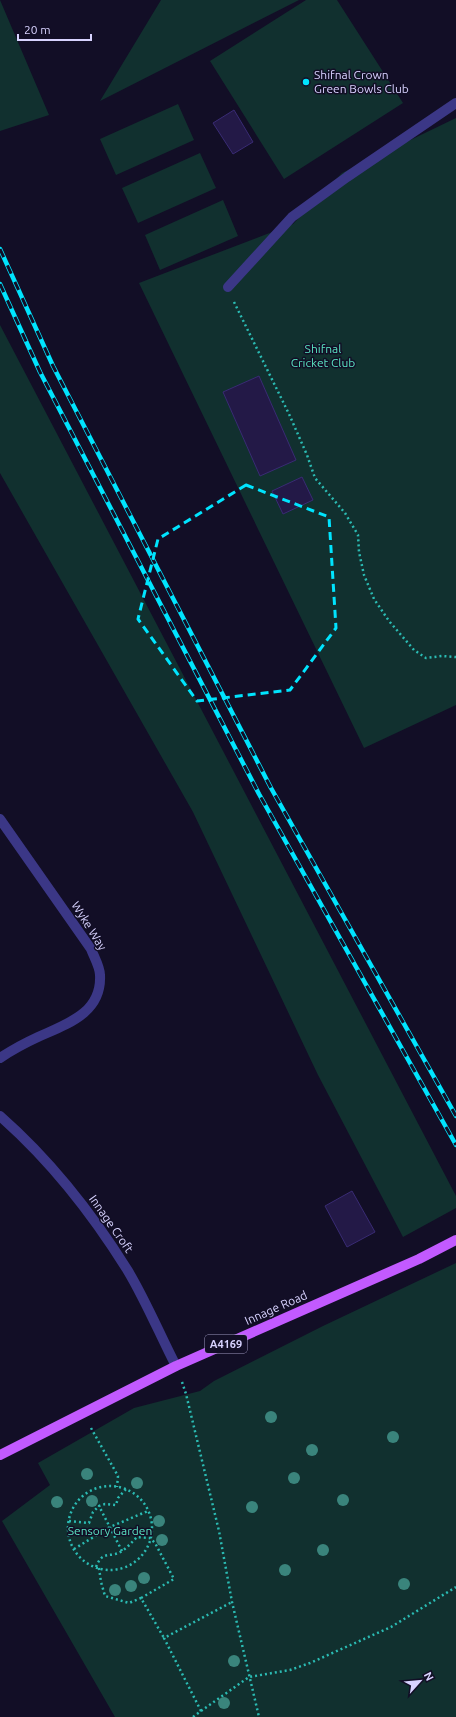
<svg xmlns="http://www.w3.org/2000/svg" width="456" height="1717" font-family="Ubuntu,sans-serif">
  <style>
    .green { fill: #11302f }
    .building { fill: #231947; stroke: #392b74 }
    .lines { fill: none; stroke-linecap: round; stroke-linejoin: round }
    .path { stroke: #2bbbb3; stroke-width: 2.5; stroke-dasharray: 2 3; stroke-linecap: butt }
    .service { stroke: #3b3786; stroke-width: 10 }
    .minor { stroke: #3b3786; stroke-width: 10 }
    .primary { stroke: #c25aff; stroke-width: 10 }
    .rail-casing { stroke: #00e4fe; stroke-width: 4.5 }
    .rail { stroke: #120e26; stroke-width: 3; stroke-dasharray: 9; stroke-linecap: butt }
    .tree { fill: #3a847c }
    .marked { fill: none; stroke: #00e4fe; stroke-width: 3; stroke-dasharray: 8 5; stroke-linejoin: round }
    .poi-dot { fill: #00e4fe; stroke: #120e26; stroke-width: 1.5 }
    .labels { text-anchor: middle; stroke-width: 3; stroke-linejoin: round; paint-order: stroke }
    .shield { fill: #120e26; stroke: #9d98be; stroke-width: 1 }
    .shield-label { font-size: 11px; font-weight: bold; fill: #d8d3ff }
    .poi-label { font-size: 12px; fill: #d8d3ff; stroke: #120e26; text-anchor: start }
    .park-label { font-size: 12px; fill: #5ae4c2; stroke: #120e26 }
    .street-label { font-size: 12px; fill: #d8d3ff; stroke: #120e26 }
  </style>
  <rect width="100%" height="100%" fill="#120e26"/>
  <!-- green -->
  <path class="green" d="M0,0L49,115L0,131Z
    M161,0H299L100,101Z
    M306,0H337L403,103L284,179L210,61Z
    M178,104L194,140L116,175L100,139Z
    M456,118V705L364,748L139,283L293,224L342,173Z
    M200,153L216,188L138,223L122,188Z
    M223,200L238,236L160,270L145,235Z
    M0,325L456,1196V1208L403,1237L318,1075L193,812L0,473Z
    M456,1263V1717H115L2,1521L50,1485L38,1463L134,1408L200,1391L214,1381L323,1326Z"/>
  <!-- building -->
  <path class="building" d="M234,110L253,142L233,154L213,123Z
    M259,376L296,460L260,476L223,392Z
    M302,477L313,500L283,514L272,491Z
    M352,1191L375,1232L347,1247L325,1206Z"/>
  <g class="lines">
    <!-- path -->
    <path class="path" d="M234,302L289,414L307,455L315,478L345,513L358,535L359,552L364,575L374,599L389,621L414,650L426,658L442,656L456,657
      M182,1382L186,1394L219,1531L232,1602L259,1717
      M91,1428L118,1476L117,1487
      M68 1528a42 42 0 1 1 84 0a42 42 0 1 1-84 0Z
      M69,1521L89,1523L93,1512L99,1506
      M74,1549L110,1527L148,1511
      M122,1551L99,1506L105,1504L116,1505L118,1498L126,1489
      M96,1567C103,1549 110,1559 122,1551C128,1547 132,1542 137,1537L150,1538L155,1543L174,1579L141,1598L164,1638
      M99,1568L101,1582L105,1596L129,1603L141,1598
      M201,1711L249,1677L290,1670L310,1663L391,1627L456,1587
      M193,1717L201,1711L164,1638L232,1602"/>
    <!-- service -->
    <path class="service" d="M228,287L292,217L347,177L456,103"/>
    <!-- minor -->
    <path class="minor" d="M0,819L91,949C94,957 100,967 100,975C102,1013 67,1024 38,1037C25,1043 12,1050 0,1058
      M0,1116C50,1160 92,1213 128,1271C146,1301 160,1335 176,1366"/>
    <!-- primary -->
    <path class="primary" d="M0,1455L176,1366L419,1259L456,1240"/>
    <!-- rail casing -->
    <g class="rail-casing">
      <path id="rail" d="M0,249L53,366L271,788L456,1116
        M0,284L40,372L259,794L456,1145"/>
    </g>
    <!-- rail -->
    <use href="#rail" class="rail"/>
  </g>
  <!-- trees -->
  <g class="tree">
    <circle cx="271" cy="1417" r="6"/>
    <circle cx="393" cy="1437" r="6"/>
    <circle cx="312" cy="1450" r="6"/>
    <circle cx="87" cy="1474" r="6"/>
    <circle cx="294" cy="1478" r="6"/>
    <circle cx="137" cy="1483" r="6"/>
    <circle cx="343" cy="1500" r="6"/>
    <circle cx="92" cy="1501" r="6"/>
    <circle cx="57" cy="1502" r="6"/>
    <circle cx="252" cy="1507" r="6"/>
    <circle cx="159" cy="1521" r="6"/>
    <circle cx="162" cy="1540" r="6"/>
    <circle cx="323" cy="1550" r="6"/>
    <circle cx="285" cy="1570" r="6"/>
    <circle cx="144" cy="1578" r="6"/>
    <circle cx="404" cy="1584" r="6"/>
    <circle cx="131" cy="1586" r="6"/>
    <circle cx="115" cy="1590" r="6"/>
    <circle cx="234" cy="1661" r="6"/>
    <circle cx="224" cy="1703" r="6"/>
  </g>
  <!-- marked area -->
  <path class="marked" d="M246,485L329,517L336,628L290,690L197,701L138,619L158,539Z"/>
  <!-- markers -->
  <circle class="poi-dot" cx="306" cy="82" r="4"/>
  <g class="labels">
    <!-- shield labels -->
    <rect class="shield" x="205" y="1335" width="42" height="18" rx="3"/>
    <g class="shield-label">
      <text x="226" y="1348">A4169</text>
    </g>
    <!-- poi labels -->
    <g class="poi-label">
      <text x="314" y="79">Shifnal Crown<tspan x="314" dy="14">Green Bowls Club</tspan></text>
    </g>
    <!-- park labels -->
    <g class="park-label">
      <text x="323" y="353">Shifnal<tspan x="323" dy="14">Cricket Club</tspan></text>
      <text x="110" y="1535">Sensory Garden</text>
    </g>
    <!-- street labels -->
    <g class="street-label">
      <text transform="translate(89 926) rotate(58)" y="4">Wyke Way</text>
      <text transform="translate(111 1224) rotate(55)" y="4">Innage Croft</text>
      <text transform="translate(276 1308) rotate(-24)" y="4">Innage Road</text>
    </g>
  </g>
  <!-- north arrow -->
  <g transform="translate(420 1681) rotate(63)" stroke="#120e26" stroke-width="3" paint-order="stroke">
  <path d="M0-3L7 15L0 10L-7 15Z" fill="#d8d3ff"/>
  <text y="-6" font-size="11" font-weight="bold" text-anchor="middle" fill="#d8d3ff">N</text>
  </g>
  <!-- scale -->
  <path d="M18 34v6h73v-6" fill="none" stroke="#d8d3ff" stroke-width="2"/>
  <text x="24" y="34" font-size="12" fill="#d8d3ff" stroke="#120e26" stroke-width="3" paint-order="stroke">20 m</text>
</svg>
